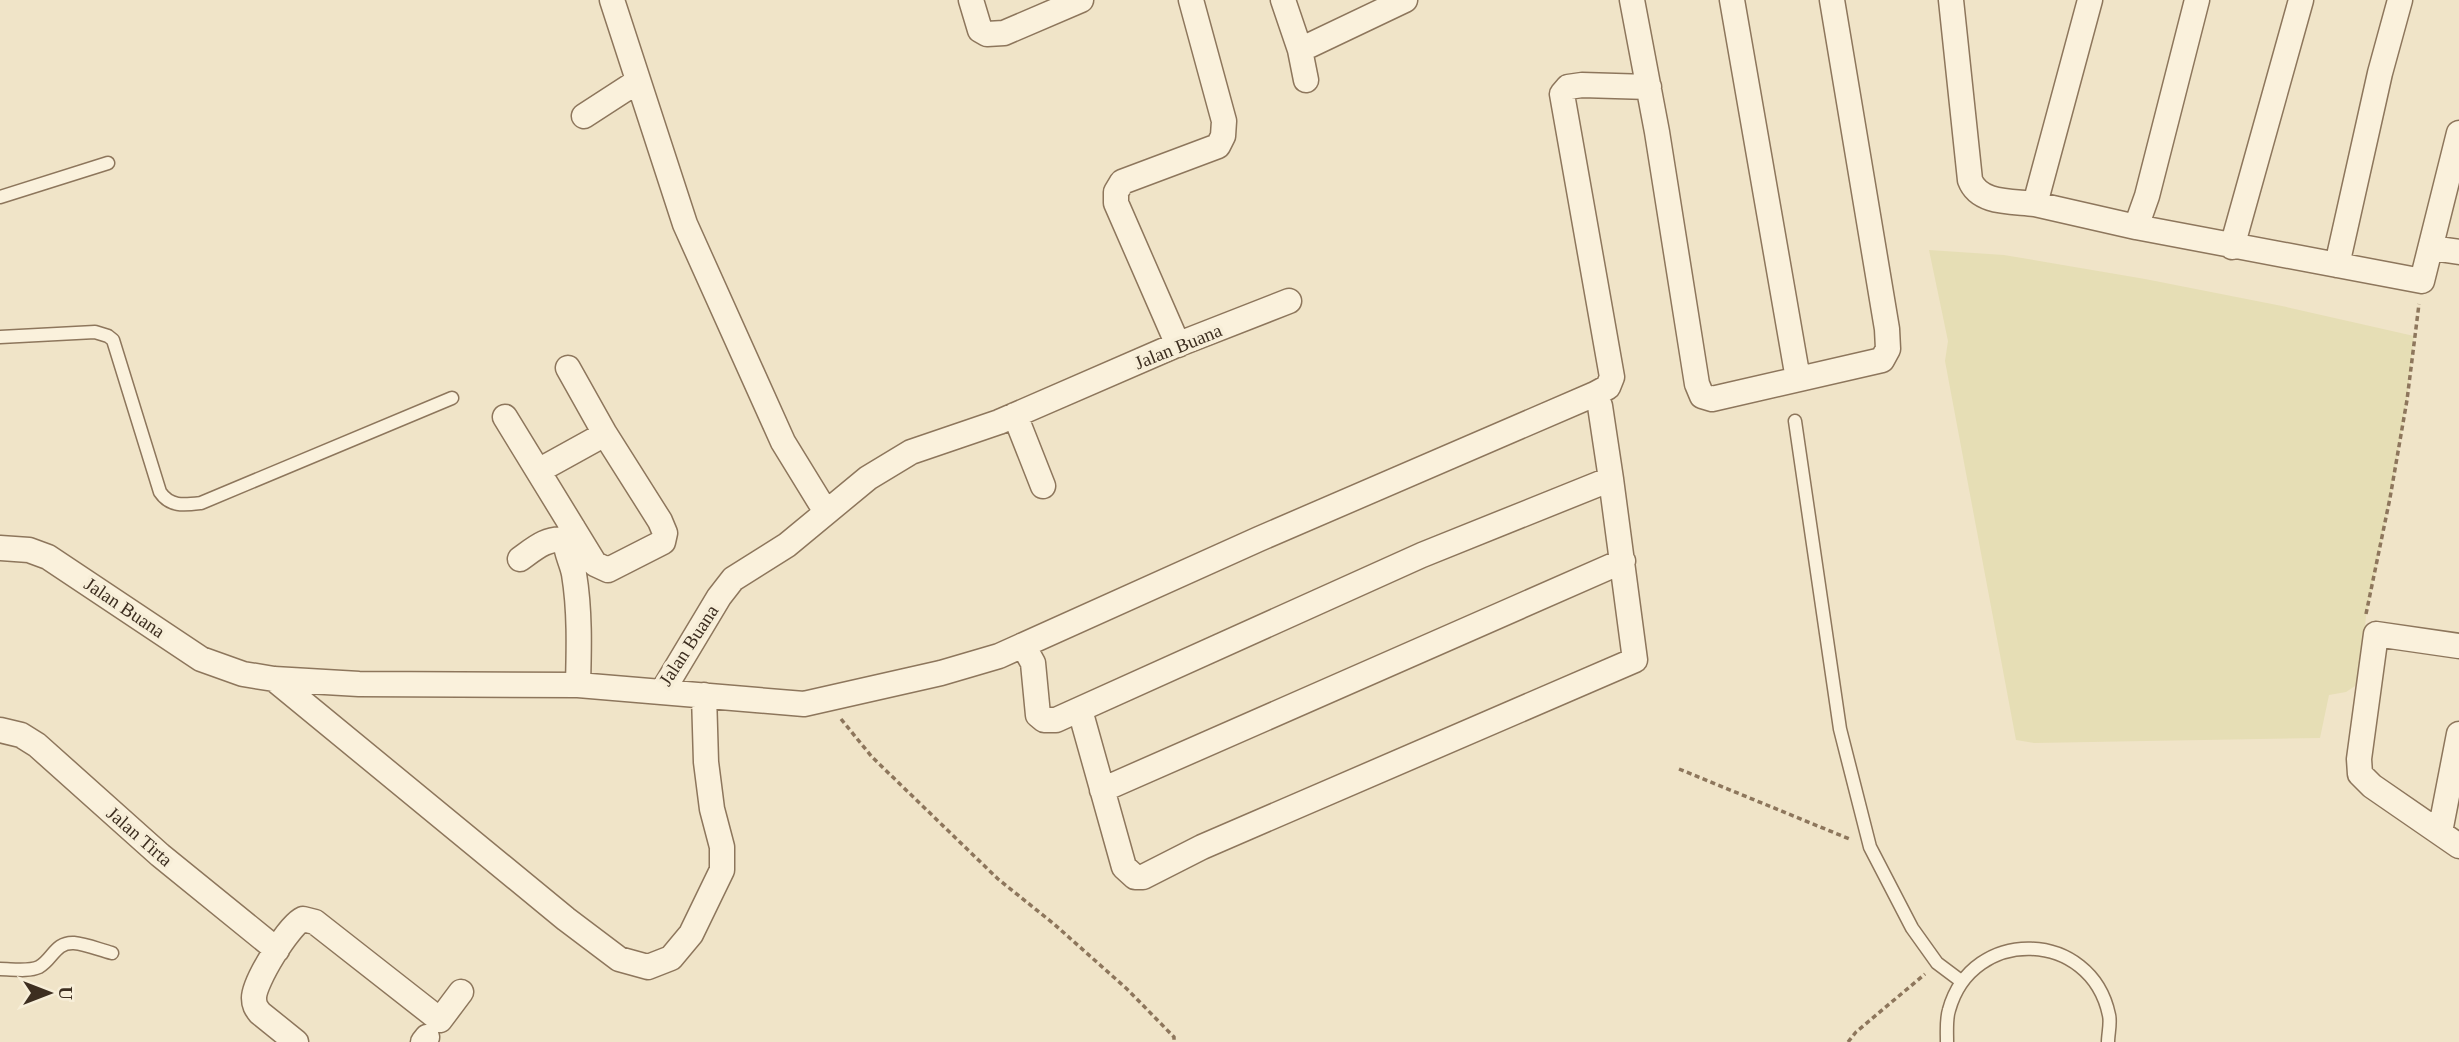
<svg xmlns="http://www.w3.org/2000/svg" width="2459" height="1042" font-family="'Times New Roman',serif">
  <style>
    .farmland { fill: #e6deb5 }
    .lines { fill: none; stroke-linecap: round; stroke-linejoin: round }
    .lane-casing { stroke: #8d765c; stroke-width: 15 }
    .street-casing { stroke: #8d765c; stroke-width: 27 }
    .path { stroke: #8d765c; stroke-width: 3.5; stroke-dasharray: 5 3.5; stroke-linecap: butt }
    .lane { stroke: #faf1dc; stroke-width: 12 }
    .street { stroke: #faf1dc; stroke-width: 24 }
    .labels { text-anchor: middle; stroke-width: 7; stroke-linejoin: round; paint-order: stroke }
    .street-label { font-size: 19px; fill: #3d2e20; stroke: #f7eed8 }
  </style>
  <rect width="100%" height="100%" fill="#f0e4c8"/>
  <!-- farmland -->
  <path class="farmland" d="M1929,250L2004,255L2145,279L2282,306L2414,336L2407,400L2390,498L2366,616L2361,670L2355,686L2346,692L2329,695L2320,738L2034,743L2016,740L1945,361L1948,341Z"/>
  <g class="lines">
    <!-- lane casing -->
    <g class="lane-casing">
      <path id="lane" d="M0,197L108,163
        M0,337L95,332L108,336L113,340L160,492C170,507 184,505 201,503L452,398
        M1795,421L1840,729L1870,847L1912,928L1937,963L1961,981
        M0,969C12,969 28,972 39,967C53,959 55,942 74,943C86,944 100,950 112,953
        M1947,1042C1947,1032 1946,1019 1949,1010C1972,926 2091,929 2109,1015C2111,1023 2108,1034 2108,1042"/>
    </g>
    <!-- street casing -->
    <g class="street-casing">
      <path id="street" d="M612,0L685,224L783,442L826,512
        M971,0L980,30L987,34L1004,33L1081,0
        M1283,0L1300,50L1306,80
        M1632,0L1657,132L1697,384L1702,396L1712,399L1882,360L1888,349L1887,329L1832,0
        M1732,0L1798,379
        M1951,0L1970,180C1979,204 2012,201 2035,204
        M2090,0L2035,204L2136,227
        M2197,0L2147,196L2136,227L2422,281L2459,133
        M1300,50L1405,0
        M584,116L638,81
        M2232,247L2301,0
        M2432,248L2459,252
        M2337,265L2380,73L2400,0
        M1178,345L1116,203V192L1122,182L1218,146L1223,136L1224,121L1191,0
        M1595,394L1608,387L1612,377L1562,94L1568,87L1582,85L1649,87
        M1015,415L1043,486
        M505,417L595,564L608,570L663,542L665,533L660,521L605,434
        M538,471L605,434L568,368
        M573,528C558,542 571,557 574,574C580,610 579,648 578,685
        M0,548L29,550L48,557L201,659L243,674L274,679L359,684L578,685L804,704L941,673L999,656L1259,539L1595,394L1600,406L1611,479L1635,660L1202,847L1143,877H1135L1124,867L1080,710
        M520,559C534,549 547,537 565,540
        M1023,645L1033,663L1038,715L1044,720H1056L1422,555L1611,479
        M2459,646L2376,634L2359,759L2360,774L2372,786L2459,846
        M274,679L566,919L619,959L648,967L671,958L691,934L722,870V847L712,809L706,762L704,695
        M662,692L719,597L733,579L787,545L868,478L911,452L999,422L1174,346L1289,301
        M0,730L21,735L37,745L160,855L277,950
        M1102,790L1623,561
        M2440,832L2459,734
        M296,1042L260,1013C256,1008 254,1005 254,998C254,982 289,925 303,919L315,922L440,1020L461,992
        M423,1042L427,1037"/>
    </g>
    <!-- path -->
    <path class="path" d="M2366,614L2390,498L2407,400L2419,304
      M841,719L872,757L998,879L1054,924L1127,989L1174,1037V1042
      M1679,769L1852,840
      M1848,1042L1856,1032L1925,974"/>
    <!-- lane -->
    <use href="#lane" class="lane"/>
    <!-- street -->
    <use href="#street" class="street"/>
  </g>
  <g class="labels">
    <!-- street labels -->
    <g class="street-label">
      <text transform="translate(1178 346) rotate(-22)" y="7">Jalan Buana</text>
      <text transform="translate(125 607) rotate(34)" y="7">Jalan Buana</text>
      <text transform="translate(688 645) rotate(-57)" y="7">Jalan Buana</text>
      <text transform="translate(140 836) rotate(41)" y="7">Jalan Tirta</text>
    </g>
  </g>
  <!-- north arrow -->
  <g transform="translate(49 993) rotate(90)" stroke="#f7eed8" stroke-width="5" paint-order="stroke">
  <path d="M0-5L12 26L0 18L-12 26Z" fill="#3d2e20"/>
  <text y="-10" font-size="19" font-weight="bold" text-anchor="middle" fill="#3d2e20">U</text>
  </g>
</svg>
